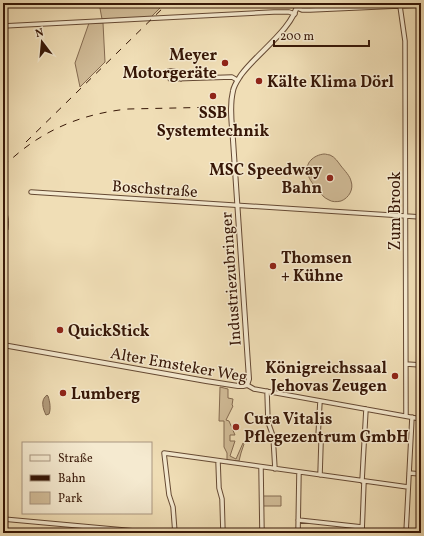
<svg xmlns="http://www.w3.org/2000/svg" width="424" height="536" font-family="Vollkorn,serif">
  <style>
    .green { fill: #d1bc98; stroke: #846a50 }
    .water { fill: #b19a7a; stroke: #80664c }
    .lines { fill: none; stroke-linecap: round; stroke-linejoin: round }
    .minor-casing { stroke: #654933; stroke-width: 5.5 }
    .tertiary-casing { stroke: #654933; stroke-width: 6 }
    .minor { stroke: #f5ead0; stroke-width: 3.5 }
    .tertiary { stroke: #f5ead0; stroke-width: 4 }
    .rail { stroke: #371707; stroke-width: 1; stroke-dasharray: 7 7; stroke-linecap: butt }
    .poi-dot { fill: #8f2418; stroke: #f5ead0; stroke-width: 1.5 }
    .labels { text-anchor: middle; stroke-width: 3; stroke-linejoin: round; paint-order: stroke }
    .poi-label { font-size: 16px; font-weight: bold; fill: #371707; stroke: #f5ead0; text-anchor: start }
    .street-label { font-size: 16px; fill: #371707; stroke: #f5ead0 }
  </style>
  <rect width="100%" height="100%" fill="#f0deb6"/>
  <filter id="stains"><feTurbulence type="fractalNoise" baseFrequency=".005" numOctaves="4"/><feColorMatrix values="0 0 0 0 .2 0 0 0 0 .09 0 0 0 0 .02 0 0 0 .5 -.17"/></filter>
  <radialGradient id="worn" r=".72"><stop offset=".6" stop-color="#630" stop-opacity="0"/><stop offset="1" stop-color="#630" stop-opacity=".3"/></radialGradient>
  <!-- green -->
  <path class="green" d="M99,3H165L151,17L102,19Z
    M89,23H103L105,62L80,87L75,63Z
    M324,154C326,154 329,155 330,155C335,157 338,162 341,166C345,171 350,176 351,181C354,189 349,198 341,201C337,202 332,202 329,200C324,198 321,194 318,190C314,185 309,180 308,174C304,163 314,155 324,154Z
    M220,387L228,389V398L233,399L232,405L233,406L226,420L229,421L235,435H230V441H235L230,456L236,459L243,443L244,444L241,453L239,461L227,460V453L224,447V421H219Z
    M263,496H281V506H263Z"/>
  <!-- water -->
  <path class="water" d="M3,207C9,213 9,222 8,230L5,233L3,231Z
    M47,395L48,396C50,402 51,409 49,414L46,415C43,409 40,400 47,395Z"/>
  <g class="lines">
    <!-- minor casing -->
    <g class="minor-casing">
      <path id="minor" d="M400,6L405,41L406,416
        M297,8L302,10H310L421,5
        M3,26L274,12H289L295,14
        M181,79L174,71H169L170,79L232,77L237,80
        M31,192L421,217
        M406,364L421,365
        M247,385L254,389L421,419
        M267,391L268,422L273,436L275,469
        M218,461L219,488L222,499L223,533
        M261,467L262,533
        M409,473L421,474
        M320,475L321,443L318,437L320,401
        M362,481L366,409
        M3,519L157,533
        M298,520L362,527
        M175,533L173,507L169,495L164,453L408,487
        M298,533L299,472
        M362,533L364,481
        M406,533L412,417"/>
    </g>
    <!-- tertiary casing -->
    <g class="tertiary-casing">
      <path id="tertiary" d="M3,345L206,381L238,386H243L247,385L249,379L233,140C232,124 229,107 233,91C234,85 238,80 241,75C258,52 292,30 298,3"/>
    </g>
    <!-- minor -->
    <use href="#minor" class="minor"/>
    <!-- tertiary -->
    <use href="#tertiary" class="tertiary"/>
    <!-- rail -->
    <path class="rail" d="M26,142L168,3
      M3,167C38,132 79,114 128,109L222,107"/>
  </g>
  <!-- markers -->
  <g class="poi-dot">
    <circle cx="225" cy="63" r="4"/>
    <circle cx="259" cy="81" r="4"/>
    <circle cx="213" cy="96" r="4"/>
    <circle cx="330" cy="178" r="4"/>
    <circle cx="273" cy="266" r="4"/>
    <circle cx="60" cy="330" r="4"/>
    <circle cx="395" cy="376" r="4"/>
    <circle cx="63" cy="393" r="4"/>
    <circle cx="236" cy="427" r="4"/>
  </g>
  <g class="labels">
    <!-- poi labels -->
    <g class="poi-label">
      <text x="217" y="60" text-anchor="end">Meyer<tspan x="217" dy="18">Motorgeräte</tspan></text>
      <text x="267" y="87">Kälte Klima Dörl</text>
      <text x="213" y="118" text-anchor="middle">SSB<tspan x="213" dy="18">Systemtechnik</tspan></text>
      <text x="322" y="175" text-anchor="end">MSC Speedway<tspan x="322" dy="18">Bahn</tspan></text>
      <text x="281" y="263">Thomsen<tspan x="281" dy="18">+ Kühne</tspan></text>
      <text x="68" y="336">QuickStick</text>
      <text x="387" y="373" text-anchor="end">Königreichssaal<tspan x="387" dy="18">Jehovas Zeugen</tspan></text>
      <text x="71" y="399">Lumberg</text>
      <text x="244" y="424">Cura Vitalis<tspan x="244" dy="18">Pflegezentrum GmbH</tspan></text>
    </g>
    <!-- street labels -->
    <g class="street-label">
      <text transform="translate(155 188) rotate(4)" y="6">Boschstraße</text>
      <text transform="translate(394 211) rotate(-90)" y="6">Zum Brook</text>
      <text transform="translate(230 279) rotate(-94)" y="6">Industriezubringer</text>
      <text transform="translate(179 364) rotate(10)" y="6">Alter Emsteker Weg</text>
    </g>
  </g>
  <!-- margin -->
  <rect width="424" height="536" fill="none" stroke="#f0deb6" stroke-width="16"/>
  <rect x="4" y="4" width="416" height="528" fill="none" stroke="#371707" stroke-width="2"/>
  <rect x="8" y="8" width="408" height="520" fill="none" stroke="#371707"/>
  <!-- legend -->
  <rect x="22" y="442" width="130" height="72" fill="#f5ead0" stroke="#a99680"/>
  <rect x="30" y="455" width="20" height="6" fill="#f5ead0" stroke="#a99680"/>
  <text x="58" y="462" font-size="12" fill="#371707">Straße</text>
  <rect x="30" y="475" width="20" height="6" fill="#371707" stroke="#a99680"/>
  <text x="58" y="482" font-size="12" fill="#371707">Bahn</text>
  <rect x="30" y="492" width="20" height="12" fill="#d1bc98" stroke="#a99680"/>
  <text x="58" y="502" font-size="12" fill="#371707">Park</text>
  <!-- north arrow -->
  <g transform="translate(42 42) rotate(344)" stroke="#f5ead0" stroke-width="3" paint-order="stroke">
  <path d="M0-3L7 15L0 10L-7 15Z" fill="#371707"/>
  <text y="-6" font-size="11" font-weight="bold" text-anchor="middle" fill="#371707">N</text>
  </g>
  <!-- scale -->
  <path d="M274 40v6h95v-6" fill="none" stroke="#371707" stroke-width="2"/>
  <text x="280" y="40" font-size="12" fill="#371707" stroke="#f5ead0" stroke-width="3" paint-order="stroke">200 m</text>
  <rect width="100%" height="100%" filter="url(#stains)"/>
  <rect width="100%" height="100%" fill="url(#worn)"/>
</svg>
